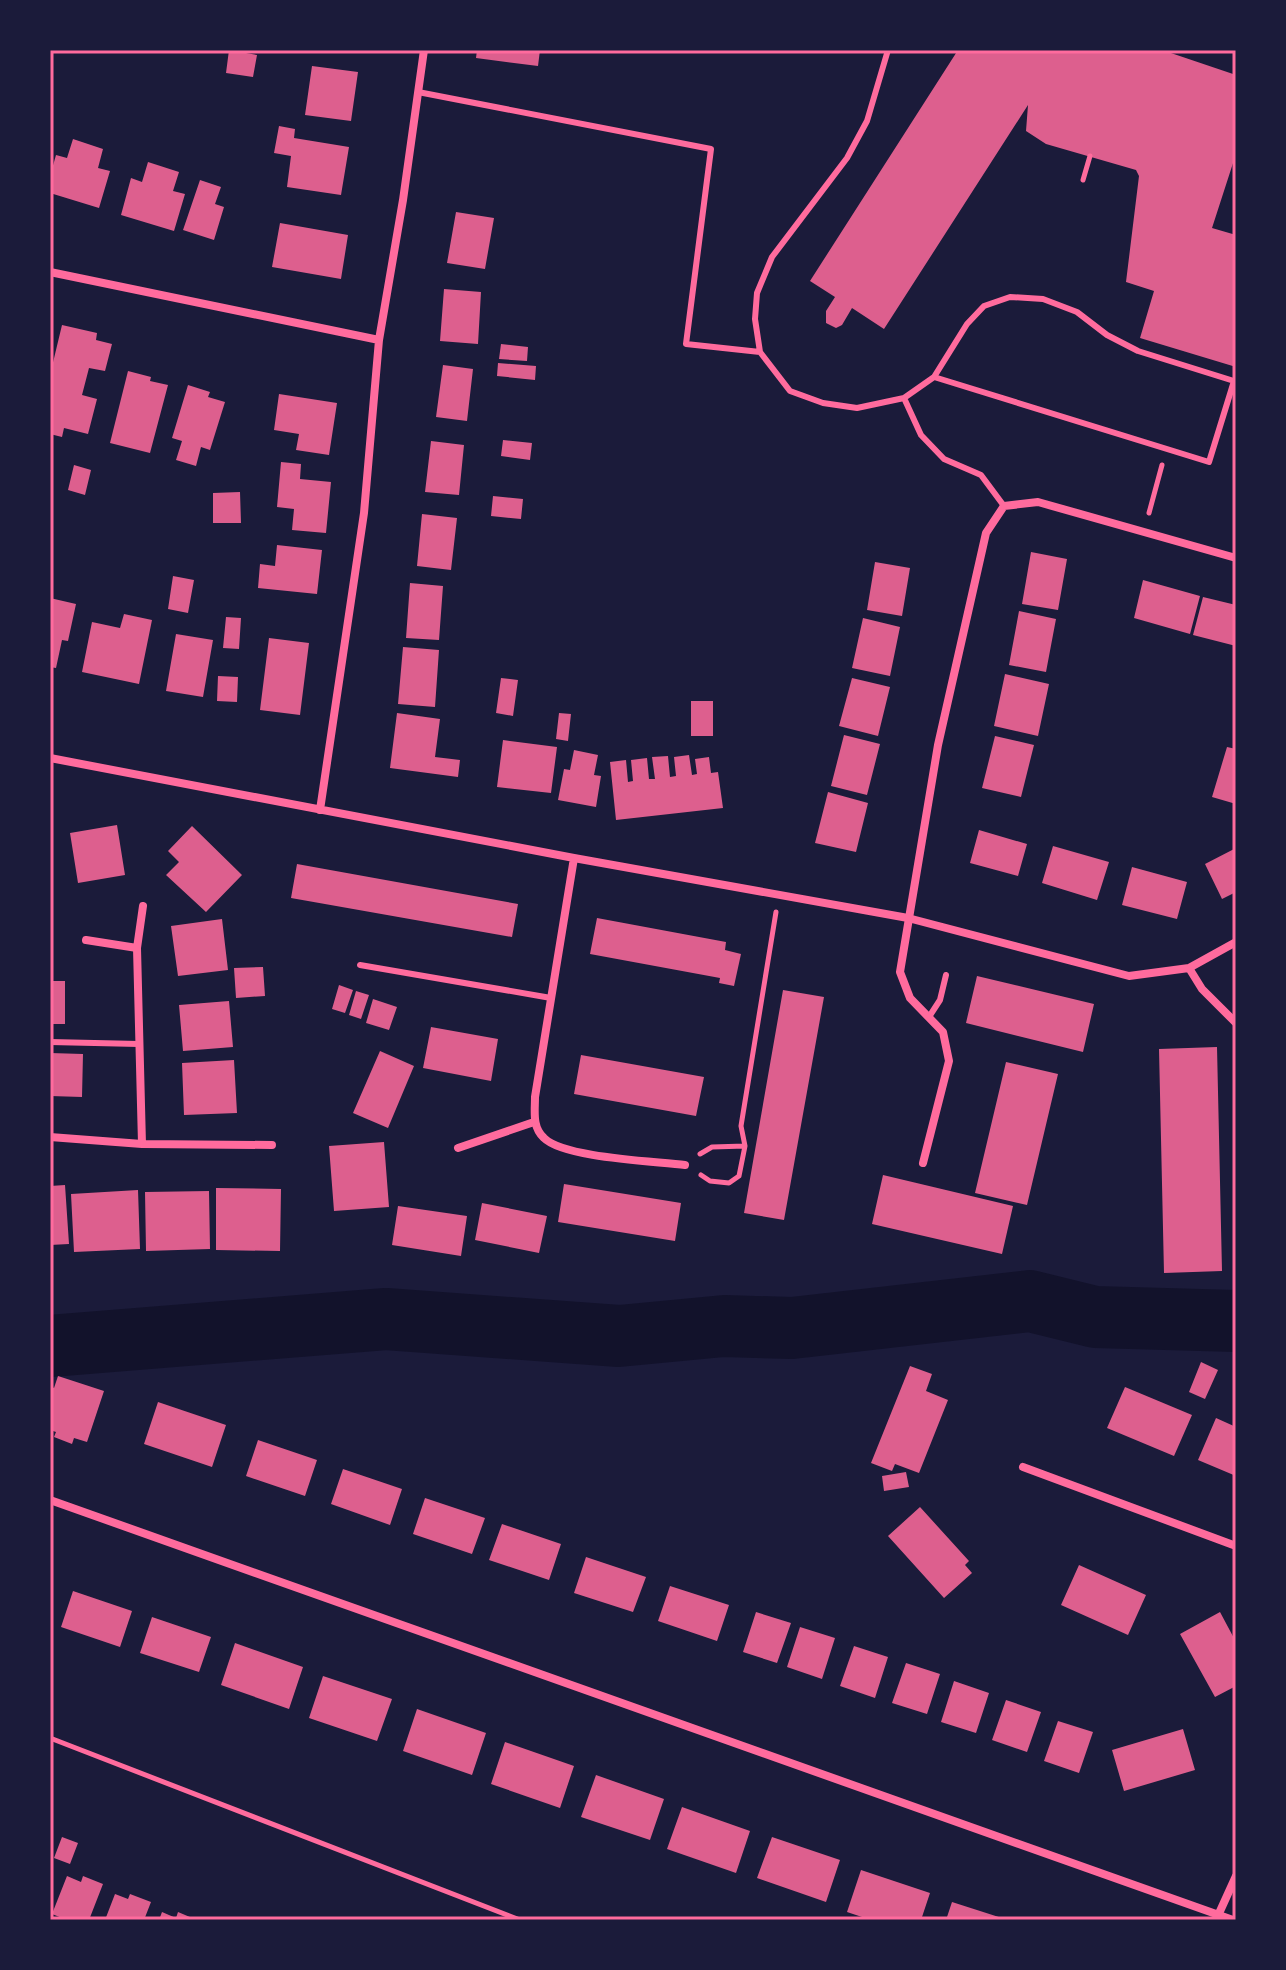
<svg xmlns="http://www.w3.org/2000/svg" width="1286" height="1970" font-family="Figtree,sans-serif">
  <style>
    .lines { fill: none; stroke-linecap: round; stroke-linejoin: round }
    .river { stroke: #12122b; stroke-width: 62 }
    .building { fill: #dd5f8e }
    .path { stroke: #ff6b9d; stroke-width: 5 }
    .service { stroke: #ff6b9d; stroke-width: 6 }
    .minor { stroke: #ff6b9d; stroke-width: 8 }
    .neatline { fill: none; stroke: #ff6b9d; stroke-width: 3 }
  </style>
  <rect width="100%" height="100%" fill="#1b1b3a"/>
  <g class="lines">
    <!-- river -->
    <path class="river" d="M50,1346L386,1319L619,1336L724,1326L792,1328L1030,1301L1095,1317L1236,1321"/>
  </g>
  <!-- building -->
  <path class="building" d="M229,50L257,55L253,77L226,73Z
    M477,50H540L538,66L476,58Z
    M958,50H1162L1236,75V160H1234L1212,228L1236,235V367L1140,338L1154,291L1126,282L1139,176L1136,170L1046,144L1026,131L1028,105L884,329L852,308L842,325L836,328L826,323V311L835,297L810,281Z
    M312,66L358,72L351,121L305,115Z
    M279,126L295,129L294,138L349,147L341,195L287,187L291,156L274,153Z
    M73,139L103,149L98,168L110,171L99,208L50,193V176L56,155L67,158Z
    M148,162L179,172L173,191L185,194L174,231L121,215L131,178L142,182Z
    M200,180L221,187L215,204L224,207L214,240L183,230Z
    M456,212L494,218L485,269L447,263Z
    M280,223L348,235L341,279L272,267Z
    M444,289L481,292L478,344L440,341Z
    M62,325L97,333L96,340L112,344L105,371L89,368L82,395L97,399L88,434L64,428L62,437L50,434V375Z
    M501,344L528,347L527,361L499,359Z
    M498,363L536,366L535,380L497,376Z
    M443,365L473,369L467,421L436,417Z
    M128,371L151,377L150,381L168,385L150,453L110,443Z
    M188,385L210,392L208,397L225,402L210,450L201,447L196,466L176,460L182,441L172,438Z
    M279,394L337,403L329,455L296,450L299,434L274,430Z
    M503,440L532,443L530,460L501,456Z
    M431,441L464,445L459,495L425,492Z
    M281,462L301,464L300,479L331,482L326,533L292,530L294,509L277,507Z
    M74,465L91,470L85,495L68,490Z
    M240,492L241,523H213V493Z
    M493,496L523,499L521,519L491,516Z
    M422,514L457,518L451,570L417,566Z
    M277,545L322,550L317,594L258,588L260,564L275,566Z
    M1031,552L1067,559L1058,610L1022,604Z
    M875,562L910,568L902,616L867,610Z
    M173,576L194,580L188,613L168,609Z
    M1143,580L1200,596L1190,634L1134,618Z
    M410,583L443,586L439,640L406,638Z
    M1203,597L1236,605V646L1193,635Z
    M50,598L76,604L68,641L62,640L56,668L50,667Z
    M1019,611L1056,619L1046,672L1009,665Z
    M124,614L152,620L139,684L82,672L92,622L120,628Z
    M226,617L241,618L239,649L223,648Z
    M863,618L900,627L890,676L852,668Z
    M176,634L213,640L203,697L166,691Z
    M269,638L309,643L300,715L260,710Z
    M403,647L439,650L435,707L398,704Z
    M1005,674L1049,684L1038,736L994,726Z
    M218,676L238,677L237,702L217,701Z
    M501,678L518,680L513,716L496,713Z
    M852,678L890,687L878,736L839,726Z
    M691,701H713V736H691Z
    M397,713L440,719L435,757L460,760L458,777L390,768Z
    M559,713L571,714L568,741L556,739Z
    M844,735L880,744L867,795L831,786Z
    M995,736L1034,745L1021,797L982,788Z
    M503,740L557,747L551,793L497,787Z
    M1227,747L1236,749V804L1212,797Z
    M574,750L598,755L594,775L601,776L596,807L558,800L564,769L570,770Z
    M689,755L692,775L697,774L695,759L709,757L711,773L718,772L723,808L616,820L610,762L626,760L628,782L633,781L631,760L647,758L649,779H655L652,757L668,756L670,777L676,776L674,757Z
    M828,792L868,803L856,852L815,843Z
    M117,825L125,875L78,883L70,833Z
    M192,826L242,875L206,912L166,875L179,862L168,851Z
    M979,830L1027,844L1018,876L970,863Z
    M1053,846L1109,862L1097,900L1042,883Z
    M1236,848V892L1222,899L1205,864Z
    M297,864L518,904L512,937L291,898Z
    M1132,867L1187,882L1177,919L1122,905Z
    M597,918L726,942L725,950L741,954L734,986L719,983L720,978L590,954Z
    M222,919L228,970L178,976L171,926Z
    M263,967L265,996L236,998L234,968Z
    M977,976L1094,1004L1083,1052L966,1023Z
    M50,981H65V1024H50Z
    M339,985L353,990L345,1013L332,1009Z
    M783,990L824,997L784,1220L744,1213Z
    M356,991L369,995L361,1019L349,1015Z
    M373,999L397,1007L389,1030L366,1023Z
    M229,1001L233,1047L183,1051L179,1005Z
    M431,1027L498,1039L491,1081L423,1068Z
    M1217,1047L1222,1271L1164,1273L1159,1049Z
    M380,1051L414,1066L388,1128L353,1113Z
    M50,1053L83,1054L82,1097L50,1096Z
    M581,1055L704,1077L696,1116L574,1094Z
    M234,1060L237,1113L184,1115L182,1063Z
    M1006,1062L1058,1074L1027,1205L975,1193Z
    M384,1142L389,1207L334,1211L329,1146Z
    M883,1175L1013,1206L1002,1254L872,1224Z
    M564,1184L681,1203L675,1241L558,1222Z
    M65,1185L69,1244L50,1245V1186Z
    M216,1188L281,1189L280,1251L216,1250Z
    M138,1190L140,1249L74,1252L71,1194Z
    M209,1191L210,1249L146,1251L145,1192Z
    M482,1203L547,1216L539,1253L475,1240Z
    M398,1206L467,1216L461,1256L392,1245Z
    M1201,1362L1218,1370L1205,1399L1189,1392Z
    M910,1366L932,1374L926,1391L948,1400L919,1473L895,1464L892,1471L871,1463Z
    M58,1376L104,1391L87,1442L74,1438L72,1444L54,1437L56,1432L50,1430V1386L54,1388Z
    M1125,1387L1192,1415L1174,1456L1107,1428Z
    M158,1402L226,1425L212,1467L144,1444Z
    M1216,1418L1236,1427V1476L1198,1460Z
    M258,1440L317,1460L305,1496L246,1476Z
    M343,1469L402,1489L390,1525L331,1504Z
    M906,1472L909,1487L884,1491L882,1476Z
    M425,1498L485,1518L472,1554L413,1534Z
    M920,1507L969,1561L965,1565L972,1573L944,1598L888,1536Z
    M502,1524L561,1544L549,1580L489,1560Z
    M586,1557L646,1577L633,1612L574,1593Z
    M1079,1565L1146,1595L1128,1635L1061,1605Z
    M670,1586L729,1605L717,1641L658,1621Z
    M73,1591L132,1611L120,1647L61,1627Z
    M756,1612L791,1623L777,1663L743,1652Z
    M1220,1612L1236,1642V1686L1215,1697L1180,1634Z
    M152,1617L211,1637L199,1672L140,1653Z
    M800,1627L835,1638L822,1679L787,1667Z
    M235,1643L303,1667L289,1709L221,1685Z
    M854,1646L888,1657L875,1698L840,1686Z
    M906,1663L940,1674L927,1714L892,1703Z
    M323,1676L392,1699L377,1741L309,1718Z
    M954,1681L989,1693L976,1733L941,1722Z
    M1006,1700L1041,1712L1027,1752L992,1740Z
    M417,1709L486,1733L472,1775L403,1751Z
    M1058,1721L1093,1732L1079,1773L1044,1761Z
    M1183,1729L1195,1770L1124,1791L1112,1750Z
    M505,1742L574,1766L560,1808L491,1784Z
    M596,1775L664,1799L650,1840L581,1817Z
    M682,1807L750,1831L736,1873L667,1849Z
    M62,1837L78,1843L70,1864L54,1858Z
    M772,1837L840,1860L826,1902L757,1878Z
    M861,1870L930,1893L921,1920H871L847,1912Z
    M67,1876L81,1882L83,1876L103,1884L89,1920H67L52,1914Z
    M115,1894L128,1899L130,1894L151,1902L144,1920H105Z
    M952,1902L1005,1919V1920H946Z
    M162,1912L176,1918L178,1912L197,1920H159Z"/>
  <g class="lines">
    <!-- path -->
    <path class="path" d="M1083,180L1090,156
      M1149,513L1162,465
      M700,1154L712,1147L745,1146
      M701,1175L710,1181L729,1183L739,1176L745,1146L741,1126L776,912
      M50,1738L520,1920"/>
    <!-- service -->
    <path class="service" d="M888,50L867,121L847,158L772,257L757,293L755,319L760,352L790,391L823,403L857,408L904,398L934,377L967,324L984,306L1010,297L1043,299L1077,312L1107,335L1138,351L1234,381L1209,462L934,377
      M418,92L711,149L686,344L760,352
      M904,398L921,435L944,459L981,475L1004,506
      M360,965L551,998
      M929,1017L940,1000L946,975
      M50,1042L139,1044"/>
    <!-- minor -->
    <path class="minor" d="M50,272L379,340
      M50,758L574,858L908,918L1129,976L1189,968L1236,942
      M320,810L364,513L379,340L403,200L424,50
      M574,858L535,1097C535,1112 532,1127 544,1138C564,1158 654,1161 685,1165
      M86,940L137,948
      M1189,968L1202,989L1236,1023
      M50,1137L142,1144L272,1145
      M142,1144L137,948L143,906
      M458,1148L534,1122
      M923,1163L949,1061L943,1032L910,998L900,972L938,745L986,533L1004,506L1038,502L1236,558
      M1023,1467L1236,1546
      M50,1500L1233,1920
      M1216,1920L1236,1876"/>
  </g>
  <!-- border -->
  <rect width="1286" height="1970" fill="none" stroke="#1b1b3a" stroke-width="104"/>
  <rect x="52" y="52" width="1182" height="1866" class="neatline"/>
</svg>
